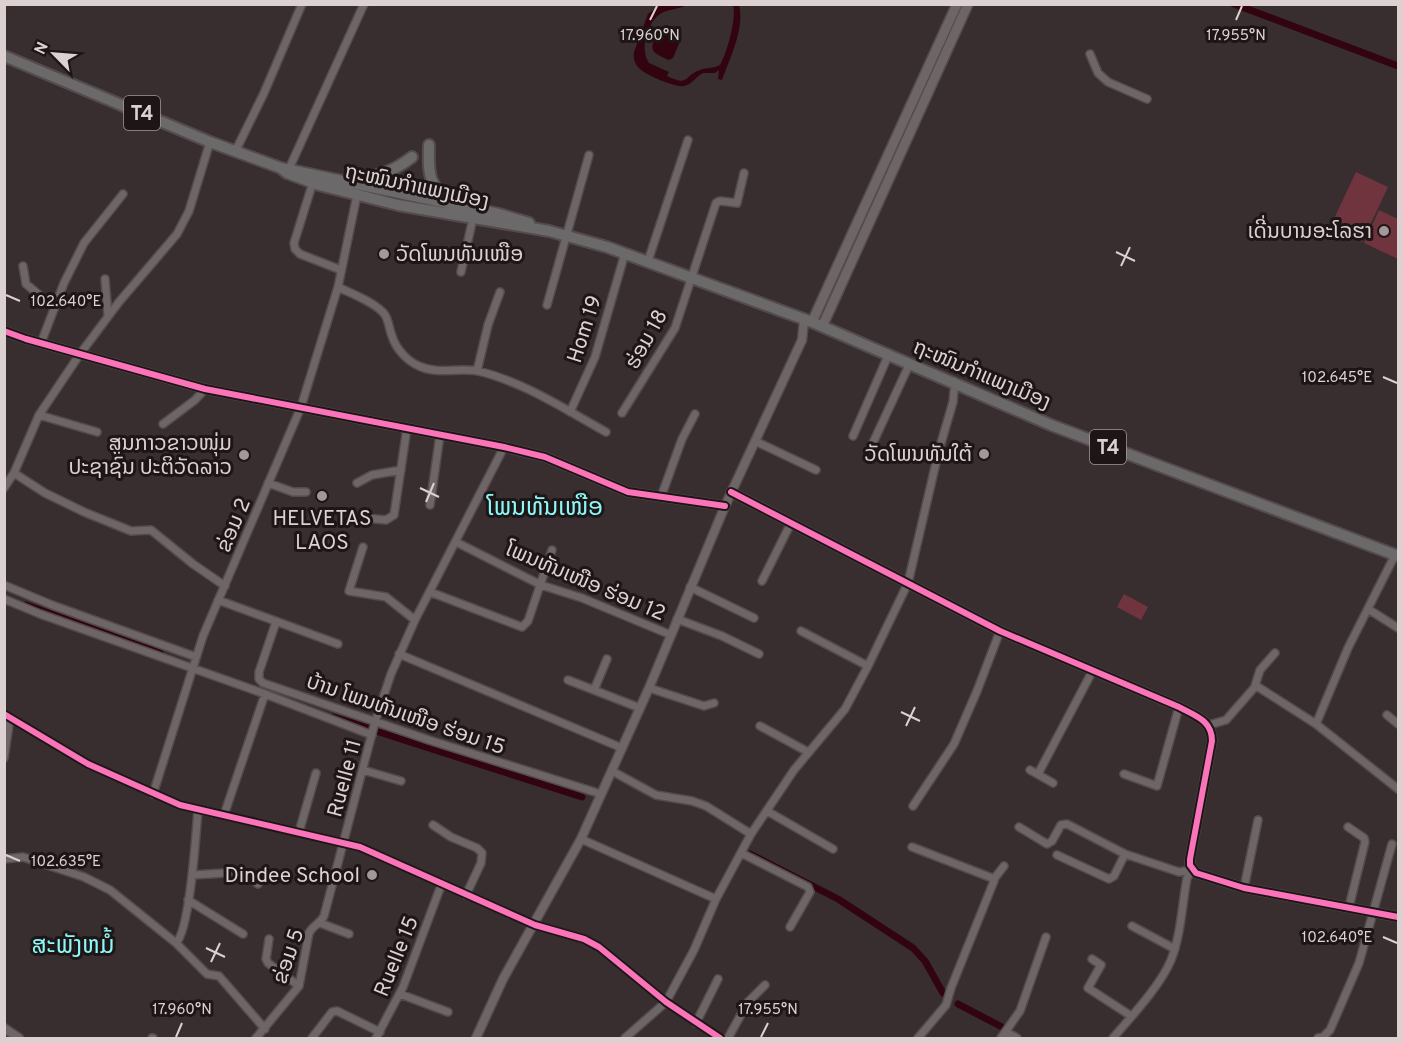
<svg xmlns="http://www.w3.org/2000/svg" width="1403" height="1043" font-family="Overpass,'Noto Sans Lao',sans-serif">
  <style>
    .green { fill: #70343f }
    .water { fill: #310410 }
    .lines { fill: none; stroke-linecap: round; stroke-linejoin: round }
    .canal { stroke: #310410; stroke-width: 7 }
    .minor-casing { stroke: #544b4c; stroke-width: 10 }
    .tertiary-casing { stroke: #544b4c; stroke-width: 11 }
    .secondary-casing { stroke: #544b4c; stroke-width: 12 }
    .primary-casing { stroke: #544b4c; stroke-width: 14 }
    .minor { stroke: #6e6566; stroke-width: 7 }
    .tertiary { stroke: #6e6566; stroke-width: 8 }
    .secondary { stroke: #6e6566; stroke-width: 9 }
    .primary { stroke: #6b696a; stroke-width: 10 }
    .cycleway-casing { stroke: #1d1516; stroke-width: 10 }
    .cycleway { stroke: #fb73b8; stroke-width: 6 }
    .ticks { fill: none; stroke: #dcd0d1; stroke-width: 2 }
    .poi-dot { fill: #a39798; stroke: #1d1516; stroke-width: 2 }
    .labels { text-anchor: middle; stroke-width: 6; stroke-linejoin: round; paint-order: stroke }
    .shield { fill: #1d1516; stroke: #a39899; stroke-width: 1.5 }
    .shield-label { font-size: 20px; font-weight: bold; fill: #dcd0d1 }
    .street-label { font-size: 21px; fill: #dcd0d1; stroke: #1d1516 }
    .poi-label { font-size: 21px; fill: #dcd0d1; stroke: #1d1516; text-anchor: end }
    .quarter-label { font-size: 24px; fill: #8bf7f7; stroke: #1d1516 }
    .ticks-label { font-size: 15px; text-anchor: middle; fill: #dcd0d1; stroke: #1d1516; stroke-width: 6; stroke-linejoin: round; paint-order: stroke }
  </style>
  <rect width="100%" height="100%" fill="#382d2f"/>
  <!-- green -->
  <path class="green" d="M1356,172L1388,187L1362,242L1330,227Z
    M1379,210L1398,219V259L1364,243Z
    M1124,594L1148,607L1141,620L1117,607Z"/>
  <!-- water -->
  <path class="water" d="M675,5H688C679,9 668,9 660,14C646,24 640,49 649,63L669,72L667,76C690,87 683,76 700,70C707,67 713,69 720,65C727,53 737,17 733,5H739C745,28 730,58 722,80L718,79L719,70L715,73H703C696,76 692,85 684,86C676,88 646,75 640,69C635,65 633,59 634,52L648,14L659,6Z
    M662,29C671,30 677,30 681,39L673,58L669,60C648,51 650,50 658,30Z"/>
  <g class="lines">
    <!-- canal -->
    <path class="canal" d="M1234,4L1398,66
      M26,605L160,653
      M333,717L369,728
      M379,732L582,797
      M750,854L838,899L913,948L925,961L943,993
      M958,1004L1002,1027"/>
    <!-- minor casing -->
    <g class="minor-casing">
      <path id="minor" d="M1090,54L1098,73L1108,82L1147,99
        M235,152L264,93L302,4
        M288,171L364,4
        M313,182L294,243L295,249L300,254L341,270
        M648,261L688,140
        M23,266L26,284L54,307
        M461,272L473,218
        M105,279L108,316
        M338,287C350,293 377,303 385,315C389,321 389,329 392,336C396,349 407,361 419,366C438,375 459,367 478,371C524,382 566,410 606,432
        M547,305L589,155
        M41,343L64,283L84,243L123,194
        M477,371L488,325L500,292
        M570,412L595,357L625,253
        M622,413L675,328L716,203L720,201L737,203L744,173
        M39,415L97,432
        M163,424L195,400L205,389
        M853,436L888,356
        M755,441L816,470
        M871,447L910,363
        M14,473L45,493L84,512L131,531L151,530L193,564L225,586
        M268,483L293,492H306
        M357,483L372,475L401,470
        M4,488L14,473L39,415L80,354L119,302L177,234L189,211L210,142
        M661,497L682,439L695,414
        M430,505L440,435
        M365,518L386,520L394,515L407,428
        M456,542L541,585L582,598L671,635
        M363,547L349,591L386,597L415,620
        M762,581L791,523
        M4,585L52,605L196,657
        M690,587L754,618
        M430,592L522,627L528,621L552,550
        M4,599L40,614L265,694L372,735
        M218,600L338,644
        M1368,609L1398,628
        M677,619L722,636L759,654
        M276,622L259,672V679L263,683L429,740L601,794
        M801,631L868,666
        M399,654L622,748
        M568,680L640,708
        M1255,686L1260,670L1275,653
        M649,688L704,706L714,703
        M594,690L607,659
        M4,714L88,764L180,805L360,847L535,925L584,939L599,947L666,1002L720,1038
        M1387,715L1398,724
        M1316,724L1348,648L1395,555
        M1209,725L1226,720L1254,688L1258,687L1316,724L1398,789
        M760,726L808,752
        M4,758L10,718
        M363,770L401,781
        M1030,770L1053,783
        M612,771L656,795L692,801L706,806L751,834
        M1038,774L1093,670
        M1124,774L1157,786L1179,707
        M153,794L203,636L301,407L338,287L357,195
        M913,806L954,744L977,691L1000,631
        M767,811L833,849
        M224,815L265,694
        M433,825L451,837L477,848L482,853L481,863L466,895
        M1019,827L1047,844L1052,841L1061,825L1067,824L1125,854L1179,872L1192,870
        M1348,827L1364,838L1365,842L1349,907
        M299,832L316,773
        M581,839L716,899
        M912,847L992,878L994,881L951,988L946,1005L918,1038
        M741,853L808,887L810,892L790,927
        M1057,855L1109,879L1114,876L1125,854
        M4,859L23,857L84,877L110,890L176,943C190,930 196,833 198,810
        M192,875L242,872L247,874L258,884
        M994,879L1004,866
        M1244,888L1258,820
        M188,900L243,934
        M320,923L349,934
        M1132,926L1175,949
        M269,939L266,959L268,963L299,986
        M176,943L207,974L219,976L265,1029
        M1092,959L1101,965L1088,988L1131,1016
        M400,994L448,1012
        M696,1023L718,979
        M1006,1032L1017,1038
        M152,1038H153
        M256,1038L299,986L309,933C313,925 320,924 324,916L375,722L391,674L415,620L504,447
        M312,1038L332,1012L337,1011L380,1032
        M376,1038L403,987L442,883
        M625,1038L666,1002L694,950L716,899L751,834L794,770L845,709L868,666L908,583L939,450L953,402L955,382
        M728,1038L748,1002L765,985
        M1001,1038L1020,1011L1046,937
        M1113,1038C1130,1018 1161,985 1171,960C1181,935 1182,905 1187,878L1192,870
        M1318,1038L1323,1037L1330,1030L1359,963L1392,844"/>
    </g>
    <!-- tertiary casing -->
    <g class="tertiary-casing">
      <path id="tertiary" d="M4,331L26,339L205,389L504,447L545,457L628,492L725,506
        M731,492L1000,631L1179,707C1195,716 1212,720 1212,741L1190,859V865L1196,873L1244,888L1398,917
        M4,1028L19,1038
        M476,1038L503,979L581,839L649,688L725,506L802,340L804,320"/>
    </g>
    <!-- secondary casing -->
    <g class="secondary-casing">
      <path id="secondary" d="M812,322L957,4
        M822,327L968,4"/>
    </g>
    <!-- primary casing -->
    <g class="primary-casing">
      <path id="primary" d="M4,56L210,142L281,168L499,214L529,223
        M429,145C428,173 428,189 455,203
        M281,168L287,173L319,185L398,205L549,231L607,247L812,322L1051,425L1398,556
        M348,179C373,178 392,173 412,157"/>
    </g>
    <!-- minor -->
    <use href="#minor" class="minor"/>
    <!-- tertiary -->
    <use href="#tertiary" class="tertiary"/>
    <!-- secondary -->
    <use href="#secondary" class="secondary"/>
    <!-- primary -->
    <use href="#primary" class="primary"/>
    <!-- cycleway casing -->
    <g class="cycleway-casing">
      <path id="cycleway" d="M4,331L26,339L205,389L504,447L545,457L628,492L725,506
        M731,492L1000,631L1179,707C1195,716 1212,720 1212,741L1190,859V865L1196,873L1244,888L1398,917
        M4,714L88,764L180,805L360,847L535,925L584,939L599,947L666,1002L720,1038"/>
    </g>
    <!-- cycleway -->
    <use href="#cycleway" class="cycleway"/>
  </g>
  <!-- ticks -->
  <path class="ticks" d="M650,20L657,6M1236,20L1242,6M1116,252L1135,261M1121,266L1130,247M6,295L20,301M1383,377L1397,383M420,488L439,497M426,502L434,483M901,712L920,721M906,726L915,707M6,855L20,861M1383,937L1397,943M206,948L225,957M211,962L220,943M176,1037L182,1023M761,1037L768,1023"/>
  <!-- markers -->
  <g class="poi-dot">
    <circle cx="1384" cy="231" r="6"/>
    <circle cx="384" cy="254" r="6"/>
    <circle cx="984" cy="454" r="6"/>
    <circle cx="244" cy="455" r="6"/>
    <circle cx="322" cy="496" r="6"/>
    <circle cx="372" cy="875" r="6"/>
  </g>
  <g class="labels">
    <!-- shield labels -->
    <g class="shield">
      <rect x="124" y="96" width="36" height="34" rx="4.5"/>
      <rect x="1090" y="430" width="36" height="34" rx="4.5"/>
    </g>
    <g class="shield-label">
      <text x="142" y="120">T4</text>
      <text x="1108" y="454">T4</text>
    </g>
    <!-- street labels -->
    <g class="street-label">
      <text transform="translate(417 186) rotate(12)" y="7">ຖະໜົນກຳແພງເມືອງ</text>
      <text transform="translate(584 329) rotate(-72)" y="7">Hom 19</text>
      <text transform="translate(646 339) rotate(-61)" y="7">ຮ່ອມ 18</text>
      <text transform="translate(982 374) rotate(23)" y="7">ຖະໜົນກຳແພງເມືອງ</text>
      <text transform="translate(233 525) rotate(-67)" y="7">ຂ່ອມ 2</text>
      <text transform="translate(586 581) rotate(23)" y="7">ໂພນທັນເໜືອ ຮ່ອມ 12</text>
      <text transform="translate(406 714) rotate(19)" y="7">ບ້ານ ໂພນທັນເໜືອ ຮ່ອມ 15</text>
      <text transform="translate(344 778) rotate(-75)" y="7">Ruelle 11</text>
      <text transform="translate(288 956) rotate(-71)" y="7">ຂ່ອມ 5</text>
      <text transform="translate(396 956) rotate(-68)" y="7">Ruelle 15</text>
    </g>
    <!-- poi labels -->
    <g class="poi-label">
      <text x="1372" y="238">ເດີ່ນບານອະໂລຮາ</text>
      <text x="396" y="261" text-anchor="start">ວັດໂພນທັນເໜືອ</text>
      <text x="232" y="450">ສູນກາວຂາວໜຸ່ມ<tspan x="232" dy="24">ປະຊາຊົນ ປະຕິວັດລາວ</tspan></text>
      <text x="972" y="461">ວັດໂພນທັນໃຕ້</text>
      <text x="322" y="525" text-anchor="middle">HELVETAS<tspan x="322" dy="24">LAOS</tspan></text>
      <text x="360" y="882">Dindee School</text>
    </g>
    <!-- quarter labels -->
    <g class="quarter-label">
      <text x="545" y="515">ໂພນທັນເໜືອ</text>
      <text x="73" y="953">ສະພັງຫມໍ້</text>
    </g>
  </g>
  <g class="ticks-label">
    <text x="650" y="40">17.960°N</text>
    <text x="1236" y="40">17.955°N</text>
    <text x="66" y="306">102.640°E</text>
    <text x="1337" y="382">102.645°E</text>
    <text x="66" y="866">102.635°E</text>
    <text x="1337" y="942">102.640°E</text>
    <text x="182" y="1014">17.960°N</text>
    <text x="768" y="1014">17.955°N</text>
  </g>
  <!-- border -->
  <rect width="1403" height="1043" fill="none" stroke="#dcd0d1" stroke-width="12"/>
  <!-- north arrow -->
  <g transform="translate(54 54) rotate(295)" stroke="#1d1516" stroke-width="4.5" paint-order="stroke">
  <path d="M0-4.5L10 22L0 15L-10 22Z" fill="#dcd0d1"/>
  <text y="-9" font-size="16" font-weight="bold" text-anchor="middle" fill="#dcd0d1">N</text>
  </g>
</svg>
